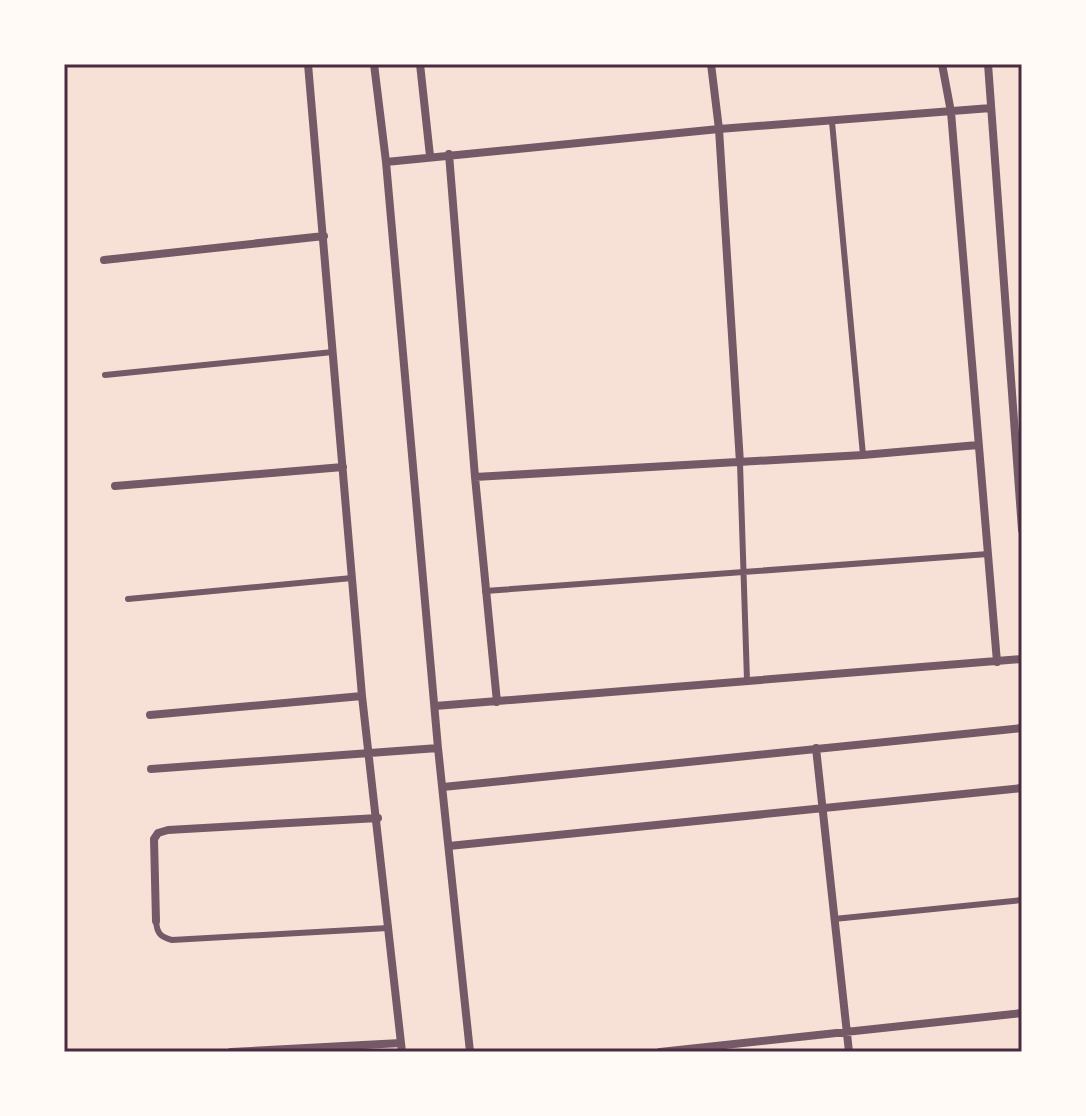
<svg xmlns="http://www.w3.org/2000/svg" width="1086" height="1116" font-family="Helvetica,sans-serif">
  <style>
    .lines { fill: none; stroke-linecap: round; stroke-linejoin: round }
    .service { stroke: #755966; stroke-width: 6 }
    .minor { stroke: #755966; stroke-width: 8 }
    .neatline { fill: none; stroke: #4a2c40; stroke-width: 3 }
  </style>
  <rect width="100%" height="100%" fill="#f7e1d7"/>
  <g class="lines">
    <!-- service -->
    <path class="service" d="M832,122L863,455
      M105,375L333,352
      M740,463L747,680
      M485,591L988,554
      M128,599L352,578
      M834,919L1022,900
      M156,921C157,933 160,937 172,940L388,928"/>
    <!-- minor -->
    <path class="minor" d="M308,64L362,696L402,1052
      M374,64L386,162L438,748L470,1052
      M420,64L430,156
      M711,64L719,129L740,463
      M942,64L951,112L997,662
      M988,64L1022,530
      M449,154L475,477L497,702
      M386,162L719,129L991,108
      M104,260L324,236
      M475,477L863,455L978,445
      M115,486L343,467
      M435,706L1022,659
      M150,715L362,696
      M816,748L849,1052
      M151,769L438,748
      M443,787L1022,728
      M449,846L1022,788
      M156,921L154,839L158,833L168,830L378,818
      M231,1052L401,1043
      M660,1052L1022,1013"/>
  </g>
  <!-- border -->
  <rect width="1086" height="1116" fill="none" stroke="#fffaf5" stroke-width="132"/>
  <rect x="66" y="66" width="954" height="984" class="neatline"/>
</svg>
